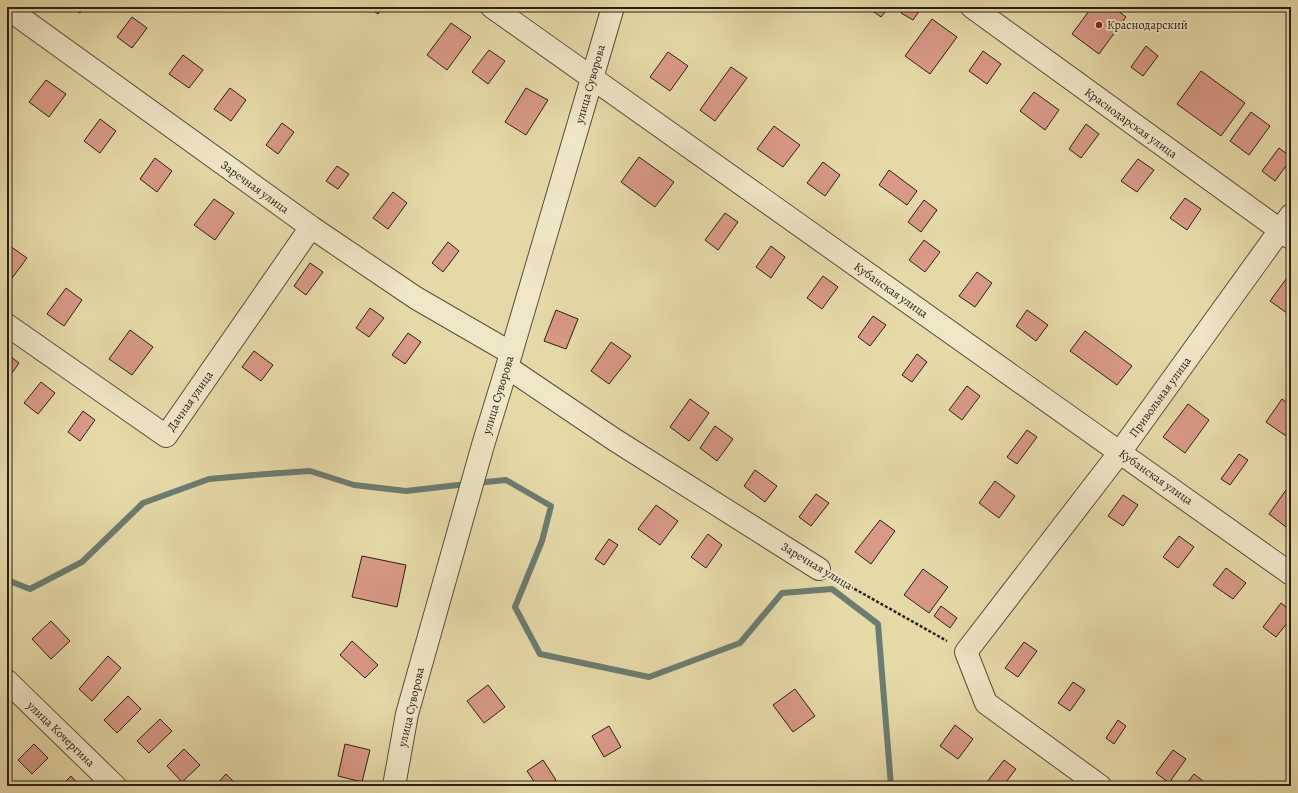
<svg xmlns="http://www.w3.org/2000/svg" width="1298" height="793" font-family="Alegreya,serif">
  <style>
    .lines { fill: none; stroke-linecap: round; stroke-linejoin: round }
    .stream { stroke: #6b7c71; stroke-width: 6 }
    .building { fill: #d89986; stroke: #2a2017 }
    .minor-casing { stroke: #594e3b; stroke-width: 24 }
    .tertiary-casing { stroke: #594e3b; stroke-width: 24 }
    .path { stroke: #2a2017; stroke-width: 2.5; stroke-dasharray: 3 2; stroke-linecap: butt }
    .minor { stroke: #efe6c6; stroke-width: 22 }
    .tertiary { stroke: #efe6c6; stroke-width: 22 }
    .poi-dot { fill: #8f2418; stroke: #efe6c6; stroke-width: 1.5 }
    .labels { text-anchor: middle; stroke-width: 4; stroke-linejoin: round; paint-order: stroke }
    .poi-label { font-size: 12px; fill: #2a2017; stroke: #efe6c6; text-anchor: start }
    .street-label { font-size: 12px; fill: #2a2017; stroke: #efe6c6 }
  </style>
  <rect width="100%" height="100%" fill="#e6d9a8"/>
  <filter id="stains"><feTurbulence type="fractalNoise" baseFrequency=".005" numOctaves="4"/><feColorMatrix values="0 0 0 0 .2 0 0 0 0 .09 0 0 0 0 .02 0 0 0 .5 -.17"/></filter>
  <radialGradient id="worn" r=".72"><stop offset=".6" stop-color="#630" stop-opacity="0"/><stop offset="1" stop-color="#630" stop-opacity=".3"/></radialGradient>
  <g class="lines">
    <!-- stream -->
    <path class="stream" d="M476,483L506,480L551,506L542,541L515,607L540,654L649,677L740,643L782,593L832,589L878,624L891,786
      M7,580L30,589L82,562L143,503L209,479L266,474L310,471L354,485L406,491L467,484"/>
  </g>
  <!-- building -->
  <path class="building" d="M71,7H84L80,13Z
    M368,7H383L378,14Z
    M867,7H889L881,17Z
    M905,7H922L913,20L901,13Z
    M1092,7H1113L1126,17L1099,54L1072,34Z
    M132,17L147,28L132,48L117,37Z
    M932,19L957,37L930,74L905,56Z
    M451,23L471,37L447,70L427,55Z
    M1146,46L1158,56L1143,76L1131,67Z
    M489,50L505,61L488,84L472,72Z
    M983,51L1001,64L987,84L969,71Z
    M668,52L688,66L670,91L650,77Z
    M183,55L203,70L189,88L169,74Z
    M731,67L747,78L715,121L700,110Z
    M1201,71L1245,103L1221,136L1177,104Z
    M46,80L66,94L49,117L29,102Z
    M230,88L246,100L231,121L214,109Z
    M526,88L548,100L526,135L505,122Z
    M1034,92L1059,110L1045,130L1020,111Z
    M1251,112L1270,126L1249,155L1230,141Z
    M100,119L116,131L100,153L84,141Z
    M282,123L294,132L278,154L266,145Z
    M1086,124L1099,134L1081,158L1069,149Z
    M774,126L800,145L783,167L757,149Z
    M1279,148L1291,157V159L1275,181L1262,171Z
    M639,157L674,182L655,207L621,182Z
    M155,158L172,171L157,192L140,179Z
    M1138,159L1154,170L1137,192L1121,181Z
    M823,162L840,175L825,196L807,183Z
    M337,166L349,174L338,189L326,181Z
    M889,170L917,191L907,205L879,185Z
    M393,192L407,203L388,229L373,218Z
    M1185,198L1201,209L1187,230L1170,218Z
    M214,199L234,213L215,240L194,225Z
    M924,200L937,210L921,232L908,222Z
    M725,213L738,222L718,250L705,240Z
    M924,240L940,252L925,272L909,260Z
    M448,242L459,251L443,272L432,263Z
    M10,246L27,258L7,285V250Z
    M771,246L785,257L771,278L756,267Z
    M310,263L323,272L306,295L294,286Z
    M977,272L992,283L975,307L959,296Z
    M1289,275L1291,276V316L1270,301Z
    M823,276L838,287L822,309L807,298Z
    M66,288L82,300L64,326L47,314Z
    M370,308L384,318L369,337L356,328Z
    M556,310L578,319L566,349L544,341Z
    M1027,310L1048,325L1036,341L1016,326Z
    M873,316L886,325L870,346L858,337Z
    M130,330L153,347L132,375L109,359Z
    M1085,331L1132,366L1117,385L1070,351Z
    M408,333L421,342L405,364L392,355Z
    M611,342L631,356L609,384L591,371Z
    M254,351L273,365L261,381L242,367Z
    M7,354L19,363L7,380Z
    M917,354L927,362L912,382L902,375Z
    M41,382L55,393L38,414L24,403Z
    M967,386L980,396L962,420L949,410Z
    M690,399L709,413L689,441L670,427Z
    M1282,399L1291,406V429L1286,436L1266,422Z
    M1188,404L1209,420L1185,453L1163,437Z
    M83,411L95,420L80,441L68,432Z
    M715,426L733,439L717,461L700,448Z
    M1027,430L1037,437L1017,464L1007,457Z
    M1239,454L1248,460L1230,485L1221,479Z
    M755,470L777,486L765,502L744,486Z
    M995,481L1015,496L999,518L979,503Z
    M1291,483V528L1290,530L1269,514Z
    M816,494L829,503L811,526L799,517Z
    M1123,495L1138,505L1123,526L1108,516Z
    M656,505L678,521L660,545L638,529Z
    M880,520L895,531L871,564L855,552Z
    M708,534L722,545L706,568L691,557Z
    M1179,536L1194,547L1178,568L1163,557Z
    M609,539L618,545L604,565L595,559Z
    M362,556L406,565L397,607L352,597Z
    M1226,568L1246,583L1233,599L1213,585Z
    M923,569L948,587L929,613L904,595Z
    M1281,603L1291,611V618L1276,637L1263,627Z
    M941,606L957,618L950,628L934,616Z
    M51,621L70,641L51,659L32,639Z
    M352,641L378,665L365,678L340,655Z
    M1024,642L1037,651L1018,677L1005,668Z
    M108,656L121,668L92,701L79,689Z
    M1073,682L1085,690L1070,711L1058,703Z
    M488,685L505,707L484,723L467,701Z
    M795,689L815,716L793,732L773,705Z
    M128,696L141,709L117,733L104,720Z
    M160,719L172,731L149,753L137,741Z
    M1118,720L1126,726L1114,744L1106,738Z
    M955,725L973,739L958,759L940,746Z
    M609,726L621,747L604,757L592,736Z
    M34,744L48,758L32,774L18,760Z
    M345,744L370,750L362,782L338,776Z
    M184,749L200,765L182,782L167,766Z
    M1173,750L1186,759L1169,783L1156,773Z
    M543,760L556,780L548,786H537L527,771Z
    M1004,760L1016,769L1003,786H992L987,782Z
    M226,774L238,786H215Z
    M1194,774L1208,785L1207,786H1185Z
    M71,776L80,786H61Z"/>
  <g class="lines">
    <!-- minor casing -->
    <g class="minor-casing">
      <path id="minor" d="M492,7L1291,574
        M972,7L1291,238
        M7,8L311,227L416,298L511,353
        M7,325L166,436L311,227
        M507,367L615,440L819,569
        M7,681L115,786
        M1100,786L986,703L966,652L1120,452L1291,215"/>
    </g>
    <!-- tertiary casing -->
    <g class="tertiary-casing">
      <path id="tertiary" d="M394,786L407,714L483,445L507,367L613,7"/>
    </g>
    <!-- path -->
    <path class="path" d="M837,579L947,641"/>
    <!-- minor -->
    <use href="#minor" class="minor"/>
    <!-- tertiary -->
    <use href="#tertiary" class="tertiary"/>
  </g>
  <!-- markers -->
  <circle class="poi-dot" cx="1099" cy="25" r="4"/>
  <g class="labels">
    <!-- poi labels -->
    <g class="poi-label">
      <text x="1107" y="29">Краснодарский</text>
    </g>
    <!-- street labels -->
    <g class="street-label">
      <text transform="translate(590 84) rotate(-74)" y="4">улица Суворова</text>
      <text transform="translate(1131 123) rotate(36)" y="4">Краснодарская улица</text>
      <text transform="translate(255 187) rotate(36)" y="4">Заречная улица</text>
      <text transform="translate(891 290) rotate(35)" y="4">Кубанская улица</text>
      <text transform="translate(498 395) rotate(-73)" y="4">улица Суворова</text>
      <text transform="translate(1160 397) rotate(-54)" y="4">Привольная улица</text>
      <text transform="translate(190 401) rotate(-55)" y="4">Дачная улица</text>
      <text transform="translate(1156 477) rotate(35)" y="4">Кубанская улица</text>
      <text transform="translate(817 566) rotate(31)" y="4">Заречная улица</text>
      <text transform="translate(411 707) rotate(-77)" y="4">улица Суворова</text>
      <text transform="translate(61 734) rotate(44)" y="4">улица Кочергина</text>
    </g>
  </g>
  <!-- margin -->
  <rect width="1298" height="793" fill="none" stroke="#e6d9a8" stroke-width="24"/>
  <rect x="8" y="8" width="1282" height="777" fill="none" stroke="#2a2017" stroke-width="2"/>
  <rect x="12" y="12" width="1274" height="769" fill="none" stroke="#2a2017"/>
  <rect width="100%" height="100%" filter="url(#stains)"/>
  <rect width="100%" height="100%" fill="url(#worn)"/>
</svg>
